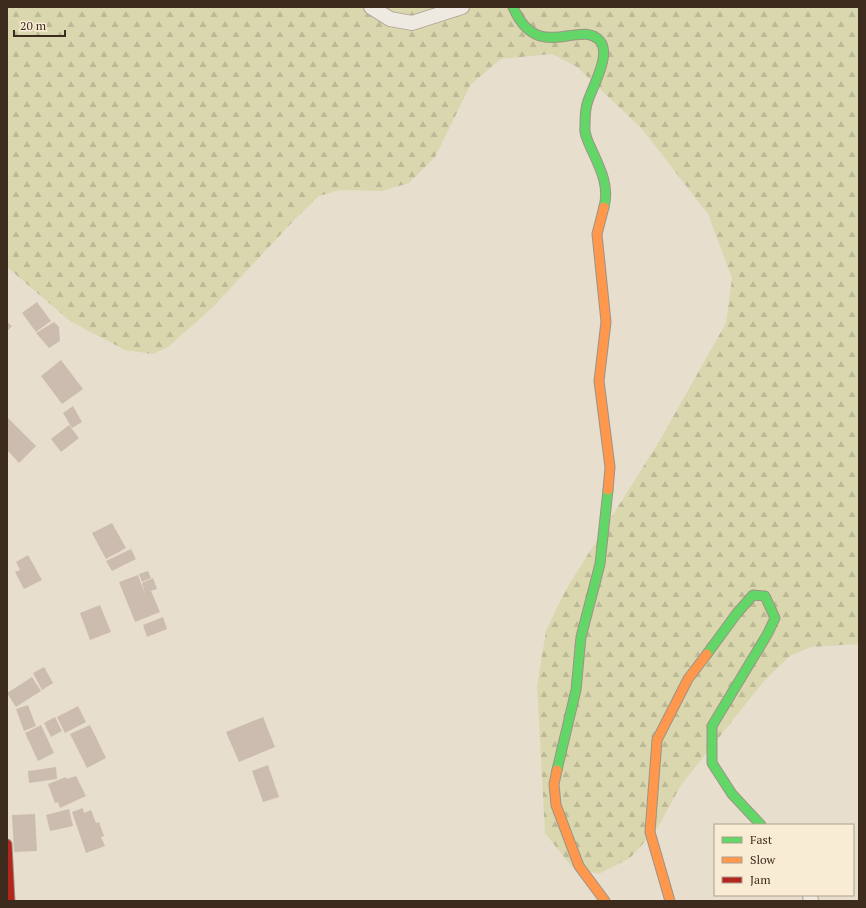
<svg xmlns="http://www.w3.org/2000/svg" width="866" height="908" font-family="'PT Serif',serif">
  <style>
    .forest { fill: url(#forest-firs) }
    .building { fill: #ccbcaf }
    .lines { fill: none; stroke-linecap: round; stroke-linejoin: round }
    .street-casing { stroke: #ada397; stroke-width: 16 }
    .fast-casing { stroke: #9d9387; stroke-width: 11 }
    .slow-casing { stroke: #9d9387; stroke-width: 11 }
    .jam-casing { stroke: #9d9387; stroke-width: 11 }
    .street { stroke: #efeae1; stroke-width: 14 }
    .fast { stroke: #63d668; stroke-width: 9 }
    .slow { stroke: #ff974d; stroke-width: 9 }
    .jam { stroke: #b3261e; stroke-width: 9 }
  </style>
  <defs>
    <pattern id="forest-firs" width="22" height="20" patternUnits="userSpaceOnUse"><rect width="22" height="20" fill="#dad7af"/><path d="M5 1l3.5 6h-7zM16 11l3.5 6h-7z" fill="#bcb996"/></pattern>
  </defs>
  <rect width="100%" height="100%" fill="#e8dece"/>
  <!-- forest -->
  <path class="forest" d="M7,7H859V644L811,647L790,656L764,681L681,785L658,827L630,858L599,874L572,867L545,833L537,686L546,631L565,591L660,440L726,323L732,278L708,214L642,129L577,67L552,54L501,59L471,84L435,157L409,183L382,191L340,190L319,196L296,218L213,307L168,347L153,354L125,350L70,321L7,267Z"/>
  <!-- building -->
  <path class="building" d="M37,302L51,321L36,332L22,313Z
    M7,322L12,326L7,331Z
    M54,322L59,327L60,341L49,348L36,333Z
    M61,360L83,389L62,404L41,376Z
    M73,406L82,422L72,428L63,413Z
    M7,417L36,446L19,463L7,450Z
    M69,425L79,438L61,452L51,439Z
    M112,523L126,548L106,559L92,533Z
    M131,549L136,559L112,571L106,561Z
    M28,555L42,580L24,589L15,572L20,570L16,562Z
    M148,571L151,578L142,582L139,574Z
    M138,575L145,594L142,583L153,578L157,589L151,591L160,612L135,622L119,582Z
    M100,605L111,632L90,640L80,613Z
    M163,617L167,629L147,637L143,625Z
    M44,667L53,683L42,690L33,673Z
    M32,677L41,691L16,707L7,693Z
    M28,705L36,726L24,731L16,709Z
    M78,706L86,722L65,733L57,717Z
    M55,717L62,731L51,737L44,723Z
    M263,717L275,747L239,762L226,732Z
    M41,725L54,753L38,761L25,733Z
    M90,725L106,758L87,768L70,734Z
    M268,765L279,797L263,802L252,771Z
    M56,767L57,779L29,783L28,771Z
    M76,776L86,796L60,808L58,802L55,803L48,784L66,777L67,779Z
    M83,808L84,813L91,810L96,823L99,822L104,836L101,837L105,846L86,853L72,812Z
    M69,809L73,826L50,831L46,815Z
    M35,814L37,851L14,852L12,815Z"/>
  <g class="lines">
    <!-- street casing -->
    <g class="street-casing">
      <path id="street" d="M371,7L390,19L412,23L462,7
        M810,895L811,901"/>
    </g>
    <!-- fast casing -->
    <g class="fast-casing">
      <path id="fast" d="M513,7C538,65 580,18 600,41C612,55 591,89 587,104C585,111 585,119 585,126C584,133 587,139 590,146C599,166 610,185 604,207
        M707,654L737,613L753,595L765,596L775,618L768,633L712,726V763L732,794L761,825
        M557,770L576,690L581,637L600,564L608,490"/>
    </g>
    <!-- slow casing -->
    <g class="slow-casing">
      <path id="slow" d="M604,207L597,234L606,322L599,381L610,467L608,490
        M557,770L554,784L556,805L579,866L605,901
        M670,901L650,832L657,740L688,679L707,654"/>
    </g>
    <!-- jam casing -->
    <g class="jam-casing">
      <path id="jam" d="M7,844L10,901"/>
    </g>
    <!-- street -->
    <use href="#street" class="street"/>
    <!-- fast -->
    <use href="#fast" class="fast"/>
    <!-- slow -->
    <use href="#slow" class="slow"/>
    <!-- jam -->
    <use href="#jam" class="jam"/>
  </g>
  <!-- border -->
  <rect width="866" height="908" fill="none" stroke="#3d2b1d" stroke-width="16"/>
  <!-- legend -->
  <rect x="714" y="824" width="140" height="72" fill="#f9ecd4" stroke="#ae9f8b"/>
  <rect x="722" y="837" width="20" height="6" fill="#63d668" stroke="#ae9f8b"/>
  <text x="750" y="844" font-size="12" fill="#3d2b1d">Fast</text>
  <rect x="722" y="857" width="20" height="6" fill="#ff974d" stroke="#ae9f8b"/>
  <text x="750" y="864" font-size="12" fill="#3d2b1d">Slow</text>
  <rect x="722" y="877" width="20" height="6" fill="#b3261e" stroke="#ae9f8b"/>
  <text x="750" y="884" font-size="12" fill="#3d2b1d">Jam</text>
  <!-- scale -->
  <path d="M14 30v6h51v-6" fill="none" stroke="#3d2b1d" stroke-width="2"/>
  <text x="20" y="30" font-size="12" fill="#3d2b1d" stroke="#f9ecd4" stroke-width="3" paint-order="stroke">20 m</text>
</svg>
